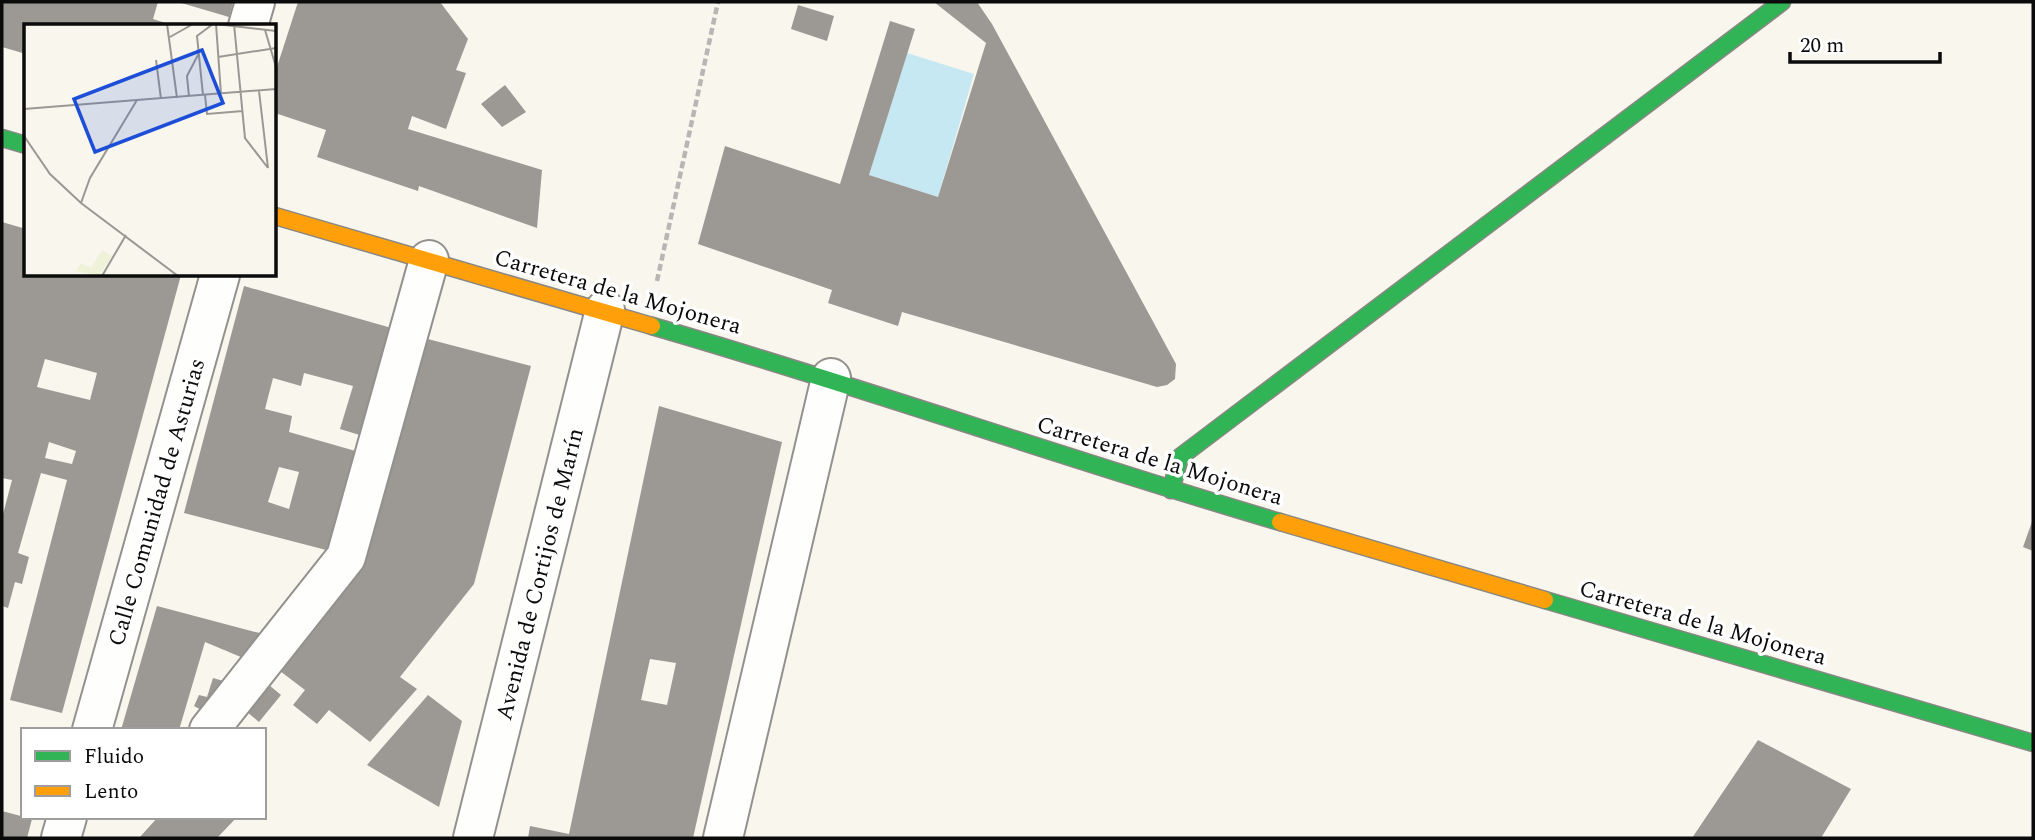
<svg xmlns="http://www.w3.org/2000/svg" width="2035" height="840" font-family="Spectral,serif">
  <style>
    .water { fill: #c6e8f2 }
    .building { fill: #9c9894; fill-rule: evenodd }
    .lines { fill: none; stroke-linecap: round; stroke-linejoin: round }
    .street-casing { stroke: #92918d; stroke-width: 42 }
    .fast-casing { stroke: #898784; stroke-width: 19 }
    .slow-casing { stroke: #898784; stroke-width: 19 }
    .path { stroke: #b7b6b5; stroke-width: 4.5; stroke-dasharray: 7 3.5; stroke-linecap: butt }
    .street { stroke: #fefefc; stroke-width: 38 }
    .fast { stroke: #30b455; stroke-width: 16 }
    .slow { stroke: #ff9f0a; stroke-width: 16 }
    .labels { text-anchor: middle; stroke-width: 7; stroke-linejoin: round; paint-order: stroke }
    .street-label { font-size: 23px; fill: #0b0b0b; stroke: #fff }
    .inset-road { fill: none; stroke: #9a9893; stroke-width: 2 }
    .view { fill: #1d4ed8; fill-opacity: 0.15; stroke: #1d4ed8; stroke-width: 3.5 }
    .inset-edge { fill: none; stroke: #0b0b0b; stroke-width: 3.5 }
  </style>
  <rect width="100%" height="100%" fill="#f9f6ee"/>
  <!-- water -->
  <path class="water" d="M907,53L974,74L938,197L869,175Z"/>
  <!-- building -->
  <path class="building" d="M2,2H158L153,19L175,26H26V54L2,47Z
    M178,2H233L229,17Z
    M298,2H440L468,39L456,70L466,73L446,129L412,116L408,129L542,170L537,228L419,186L418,191L317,157L326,130L275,113V73Z
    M934,2H977L992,24L1176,364L1175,379L1167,385L1157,387L902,312L898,326L828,303L832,290L698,244L725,146L840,184L890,21L915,29L869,175L938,197L986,43Z
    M798,5L834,16L827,41L791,29Z
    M505,85L526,112L502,127L481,104Z
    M2,222L26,229V275H181L62,713L10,700L67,480L41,473L18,553L29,557L22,584L15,582L8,608L2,606V518L12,480L2,478ZM45,359L97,373L90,400L37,387ZM49,442L76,451L72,464L45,458Z
    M244,286L395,329L363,436L340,429L353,386L304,373L301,386L273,378L265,409L292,416L289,432L359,452L330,551L184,513ZM279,467L299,472L289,509L268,502Z
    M424,338L531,366L474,584L400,677L417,689L370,742L329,710L317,724L293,705L305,690L280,671L363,565Z
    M659,406L782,442L693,838H528L530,826L569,834ZM650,659L676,663L667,705L641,700Z
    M2033,519V551L2023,547Z
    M157,606L263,634L248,660L205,642L179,730H121Z
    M213,678L234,684L213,716L194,706L199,695L207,697Z
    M269,685L281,695L259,722L247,712Z
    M428,695L462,721L439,807L367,765Z
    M1758,740L1851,789L1821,838H1692Z
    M2,811L32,819L27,838H2Z
    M158,817H237L217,838H139Z"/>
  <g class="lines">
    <!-- street casing -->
    <g class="street-casing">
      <path id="street" d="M248,26L255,2
        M92,730L220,275
        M209,730L346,557L429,260
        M61,838L67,817
        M473,838L605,310
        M723,838L831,378"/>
    </g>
    <!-- fast casing -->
    <g class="fast-casing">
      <path id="fast" d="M2,138L26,145
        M652,326C863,387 1069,460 1280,522
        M1171,490L1180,457L1782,2
        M1545,600L2033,743"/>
    </g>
    <!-- slow casing -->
    <g class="slow-casing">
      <path id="slow" d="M275,216L652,326
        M1280,522L1545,600"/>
    </g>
    <!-- path -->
    <path class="path" d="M657,281L718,2"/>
    <!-- street -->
    <use href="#street" class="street"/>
    <!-- fast -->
    <use href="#fast" class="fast"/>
    <!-- slow -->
    <use href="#slow" class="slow"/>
  </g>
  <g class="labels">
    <!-- street labels -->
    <g class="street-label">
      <text transform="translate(618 291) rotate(16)" y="8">Carretera de la Mojonera</text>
      <text transform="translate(1160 460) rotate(17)" y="8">Carretera de la Mojonera</text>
      <text transform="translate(156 502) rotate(-74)" y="8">Calle Comunidad de Asturias</text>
      <text transform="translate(539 574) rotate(-76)" y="8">Avenida de Cortijos de Marín</text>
      <text transform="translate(1703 622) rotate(16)" y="8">Carretera de la Mojonera</text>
    </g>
  </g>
  <!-- overview -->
  <g transform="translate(24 24)">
    <rect width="252" height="252" fill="#f9f6ee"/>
    <path d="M78,226L88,232L75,252L52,247L57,239L67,244Z" fill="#eef2d8"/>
    <path class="inset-road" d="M143,0L153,74M210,0L221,114L244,144M241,6L252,43M146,13L169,0M194,33L252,24M132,36L137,75M235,67L244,144M197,70L192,0L252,7M179,71L173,12L189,0M181,71L183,90L219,87M165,73L163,52L175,29M0,85L252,65M0,112L26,150L57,179L154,252M57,179L66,154L113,76M78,252L102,211"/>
    <path class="view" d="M178,26L199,79L71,128L50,75Z"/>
    <rect width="252" height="252" class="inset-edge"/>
  </g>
  <!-- border -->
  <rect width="2035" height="840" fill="none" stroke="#0b0b0b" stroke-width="7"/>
  <!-- legend -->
  <rect x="21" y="728" width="245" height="91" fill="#ffffff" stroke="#9d9d9d" stroke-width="2"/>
  <rect x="35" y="751" width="35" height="10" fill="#30b455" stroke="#9d9d9d" stroke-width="2"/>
  <text x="84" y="763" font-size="21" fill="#0b0b0b">Fluido</text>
  <rect x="35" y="786" width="35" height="10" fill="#ff9f0a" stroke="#9d9d9d" stroke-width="2"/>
  <text x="84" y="798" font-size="21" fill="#0b0b0b">Lento</text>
  <!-- scale -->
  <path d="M1790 52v10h150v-10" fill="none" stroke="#0b0b0b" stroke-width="3.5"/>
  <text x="1800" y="52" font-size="21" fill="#0b0b0b" stroke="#ffffff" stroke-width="5" paint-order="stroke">20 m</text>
</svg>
